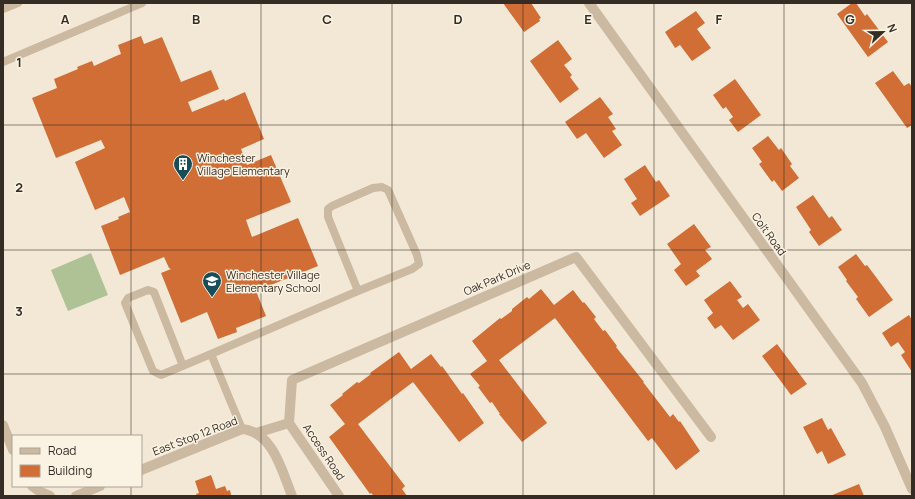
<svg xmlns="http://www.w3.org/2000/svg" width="915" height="499" font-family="Manrope,sans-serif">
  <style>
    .green { fill: #aec295 }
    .building { fill: #d06e36 }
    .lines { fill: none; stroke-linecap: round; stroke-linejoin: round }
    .service { stroke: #cbb9a1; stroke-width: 8 }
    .minor { stroke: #cbb9a1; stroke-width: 10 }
    .tertiary { stroke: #cbb9a1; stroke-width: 10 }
    .grid { fill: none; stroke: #352c25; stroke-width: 1; stroke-opacity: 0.55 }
    .labels { text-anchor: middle; stroke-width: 3; stroke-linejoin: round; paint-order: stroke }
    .poi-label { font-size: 11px; fill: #352c25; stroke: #faf2e2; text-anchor: start }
    .street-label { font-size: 11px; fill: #352c25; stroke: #faf2e2 }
    .grid-label { font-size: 13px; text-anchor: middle; font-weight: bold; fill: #352c25; stroke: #faf2e2; stroke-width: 3; stroke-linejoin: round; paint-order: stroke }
  </style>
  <rect width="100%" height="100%" fill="#f3e8d6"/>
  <!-- green -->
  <path class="green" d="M91,253L108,295L68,311L51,270Z"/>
  <!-- building -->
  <path class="building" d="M503,3H531L541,18L539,19L540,21L524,32Z
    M852,3H856L865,16L867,14L888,42L868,57L837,14Z
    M696,11L705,23L697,29L711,48L692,61L680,45L675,48L665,32Z
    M141,36L144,44L162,37L181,82L211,70L219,89L188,102L192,112L224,99L225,101L245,92L264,139L241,149L247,165L271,155L291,202L246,220L252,237L298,218L318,266L256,291L266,316L236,328L237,332L218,339L207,312L181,323L161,273L171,269L169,268L164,257L120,275L101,226L119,219L118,217L130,212L124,197L95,210L75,162L105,148L101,140L56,158L32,98L57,88L54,79L78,69L77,67L92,61L94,66L116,56L121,54L118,45Z
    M558,40L572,59L564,65L572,75L570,77L579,89L560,103L530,61Z
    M893,71L904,86L909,83L912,87V125L907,128L875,83Z
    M735,79L761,115L738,132L729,120L733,117L726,107L723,109L713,95Z
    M600,97L613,114L608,117L616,129L612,131L622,145L604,158L586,133L577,139L565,122Z
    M768,136L779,150L781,148L792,164L790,166L799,178L782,191L774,180L772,182L759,164L762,162L752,148Z
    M645,165L656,182L659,180L670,196L640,216L631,203L637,199L624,179Z
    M813,195L829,218L832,216L842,230L819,246L809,232L811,230L796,207Z
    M694,224L711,247L705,250L712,259L696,271L700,276L686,286L674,270L681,264L667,244Z
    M856,254L865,266L867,265L893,300L869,317L856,299L858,297L846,281L847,280L838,267Z
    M730,281L742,297L737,300L743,308L748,304L760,320L733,340L721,325L715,329L707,318L713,313L704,300Z
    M541,289L554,305L573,290L583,303L584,302L596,317L594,319L603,331L605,330L617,346L616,347L644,382H643L670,417L673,414L679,422L680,421L700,451L676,470L652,438L648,441L555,318L499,360L547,423L522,442L499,414H500L492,402L490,403L478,387L480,386L470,374L487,361L472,341L500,318L501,319L512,311V309L527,297L529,299Z
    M909,315L912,320V372L901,355L905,352L898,342L891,347L882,333Z
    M777,344L807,384L791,395L762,356Z
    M399,352L411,369L431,354L441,367L442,366L462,394L463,393L484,423L459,442L413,382L358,424L405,486L402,489L407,496H374L371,493L370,494L329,437L345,424L330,405L343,395L342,394L357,382L359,383L371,374L370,373Z
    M822,418L828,430L831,428L846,455L828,464L822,451L817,454L803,427Z
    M211,475L216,489L225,486L227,491L230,490L231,495L197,496L196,494L199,493L195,481Z
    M859,484L864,496H830Z"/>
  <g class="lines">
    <!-- service -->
    <path class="service" d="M3,9L18,3
      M3,62L142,3
      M183,366L154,292L148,290L128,298L125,303L153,371L161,375L211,354
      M242,429L211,354L358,291L412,269L419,264L417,255L388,190L382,187L373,188L332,206L328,209V217L358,291"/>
    <!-- minor -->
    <path class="minor" d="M589,3L862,383L885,427L912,489
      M289,423L339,496
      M256,433L289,423L292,380L576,257L711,437"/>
    <!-- tertiary -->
    <path class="tertiary" d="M3,425L13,450
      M141,470L242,429C273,432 282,471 292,496
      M32,486L39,491L50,496
      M76,496L100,486"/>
  </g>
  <!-- grid -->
  <path class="grid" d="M131,3V436M261,3V496M392,3V496M523,3V496M654,3V496M784,3V496M3,125H912M3,250H912M3,374H912M131,486V496"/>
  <!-- icons -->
  <defs>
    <g id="building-pin" transform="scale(1)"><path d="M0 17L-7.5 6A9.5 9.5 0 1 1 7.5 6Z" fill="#174d59" stroke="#faf2e2"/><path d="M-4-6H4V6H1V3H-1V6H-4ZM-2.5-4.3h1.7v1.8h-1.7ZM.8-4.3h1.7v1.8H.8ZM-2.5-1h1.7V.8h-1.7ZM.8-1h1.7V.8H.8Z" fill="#fff"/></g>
    <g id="school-pin" transform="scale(1)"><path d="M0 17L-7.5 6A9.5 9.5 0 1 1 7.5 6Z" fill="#174d59" stroke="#faf2e2"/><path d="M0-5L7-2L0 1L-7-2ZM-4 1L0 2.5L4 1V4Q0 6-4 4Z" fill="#fff"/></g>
  </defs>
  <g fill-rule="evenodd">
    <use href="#building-pin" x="183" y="164"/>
    <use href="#school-pin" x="212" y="281"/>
  </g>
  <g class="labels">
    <!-- poi labels -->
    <g class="poi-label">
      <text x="197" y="162">Winchester<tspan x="197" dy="13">Village Elementary</tspan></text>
      <text x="226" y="279">Winchester Village<tspan x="226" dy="13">Elementary School</tspan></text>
    </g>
    <!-- street labels -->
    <g class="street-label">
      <text transform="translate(769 234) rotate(54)" y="4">Colt Road</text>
      <text transform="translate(497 278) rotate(-23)" y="4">Oak Park Drive</text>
      <text transform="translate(195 436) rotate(-21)" y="4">East Stop 12 Road</text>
      <text transform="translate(324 452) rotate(56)" y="4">Access Road</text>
    </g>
  </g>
  <g class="grid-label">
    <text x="65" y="24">A</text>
    <text x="196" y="24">B</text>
    <text x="327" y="24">C</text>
    <text x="458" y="24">D</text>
    <text x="588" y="24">E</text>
    <text x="719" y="24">F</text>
    <text x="850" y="24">G</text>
    <text x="19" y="67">1</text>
    <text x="19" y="192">2</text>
    <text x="19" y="316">3</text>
  </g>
  <!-- border -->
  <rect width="915" height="499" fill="none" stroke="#352c25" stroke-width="8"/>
  <!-- legend -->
  <rect x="12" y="435" width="130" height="52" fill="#faf2e2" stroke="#aba396"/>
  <rect x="20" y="448" width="20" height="6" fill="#cbb9a1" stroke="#aba396"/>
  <text x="48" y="455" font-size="12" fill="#352c25">Road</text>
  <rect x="20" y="465" width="20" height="12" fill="#d06e36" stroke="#aba396"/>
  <text x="48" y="475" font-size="12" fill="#352c25">Building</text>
  <!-- north arrow -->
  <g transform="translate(883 32) rotate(68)" stroke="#faf2e2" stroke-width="3" paint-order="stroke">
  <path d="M0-3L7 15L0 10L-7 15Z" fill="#352c25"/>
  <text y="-6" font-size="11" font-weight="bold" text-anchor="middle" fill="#352c25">N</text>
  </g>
</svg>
